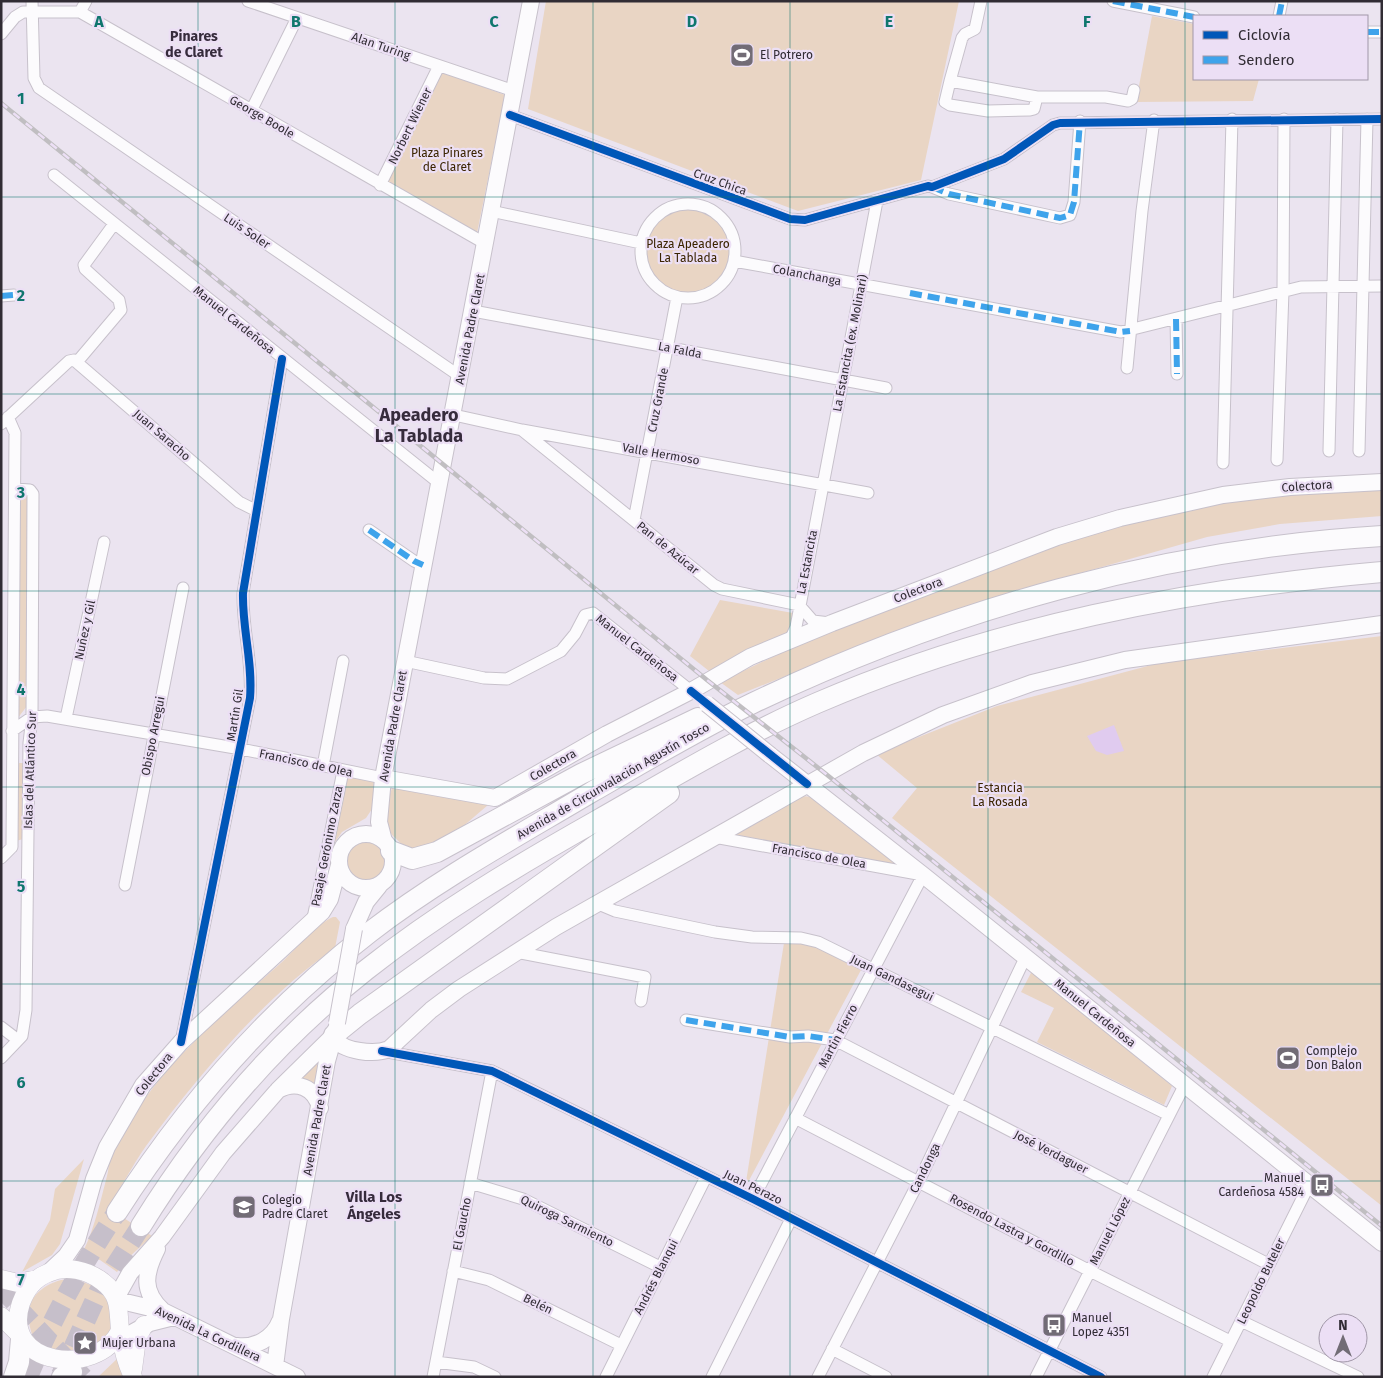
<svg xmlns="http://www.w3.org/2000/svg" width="1383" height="1378" font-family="'Fira Sans',sans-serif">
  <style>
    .green { fill: #e9d5c4 }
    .water { fill: #e0cbef }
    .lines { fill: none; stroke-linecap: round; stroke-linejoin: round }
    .primary-tunnel { stroke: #c6bfca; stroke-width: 18; stroke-dasharray: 18 9; stroke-linecap: butt }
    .highway-tunnel { stroke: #c6bfca; stroke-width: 20; stroke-dasharray: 20 10; stroke-linecap: butt }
    .street-casing { stroke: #c7c1cb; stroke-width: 13 }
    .secondary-casing { stroke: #c7c1cb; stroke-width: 18 }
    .primary-casing { stroke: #c7c1cb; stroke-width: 19 }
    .highway-casing { stroke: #c7c1cb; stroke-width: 22 }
    .street { stroke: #fcfbfd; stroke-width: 11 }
    .secondary { stroke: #fcfbfd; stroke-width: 16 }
    .primary { stroke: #fcfbfd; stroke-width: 18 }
    .highway { stroke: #fcfbfd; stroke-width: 20 }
    .rail-casing { stroke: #c0bec1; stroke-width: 4.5 }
    .rail { stroke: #ecdff5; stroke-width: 2.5; stroke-dasharray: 8; stroke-linecap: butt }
    .secondary-bridge-casing { stroke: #c7c1cb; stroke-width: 18; stroke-linecap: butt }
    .secondary-bridge { stroke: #fcfbfd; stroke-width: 16 }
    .quiet { stroke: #3ea3eb; stroke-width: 6; stroke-dasharray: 12 6; stroke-linecap: butt }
    .cycleway-casing { stroke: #ecdff5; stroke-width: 11 }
    .cycleway { stroke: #0057b8; stroke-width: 8 }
    .grid { fill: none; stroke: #0f766e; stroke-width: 1; stroke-opacity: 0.55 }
    .labels { text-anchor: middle; stroke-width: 4.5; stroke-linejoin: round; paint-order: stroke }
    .street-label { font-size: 12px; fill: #312c34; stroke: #ecdff5 }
    .poi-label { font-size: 12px; fill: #312c34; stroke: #ecdff5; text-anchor: start }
    .park-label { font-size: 12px; fill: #3b2400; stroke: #ecdff5 }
    .neighbourhood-label { font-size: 14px; font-weight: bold; fill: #362b3c; stroke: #ecdff5 }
    .quarter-label { font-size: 15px; font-weight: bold; fill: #362b3c; stroke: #ecdff5 }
    .district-label { font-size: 18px; font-weight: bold; fill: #362b3c; stroke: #ecdff5 }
    .grid-label { font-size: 16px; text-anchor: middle; font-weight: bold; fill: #0f766e; stroke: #ecdff5; stroke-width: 4.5; stroke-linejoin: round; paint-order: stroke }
  </style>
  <rect width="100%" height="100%" fill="#ebe4f0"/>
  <!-- green -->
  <path class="green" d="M546,1H959L921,180L798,211L528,109Z
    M1152,16L1194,24V79H1259L1253,101L1136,102Z
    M440,71L505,95L477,233L387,181Z
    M646 251a42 42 0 1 1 84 0a42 42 0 1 1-84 0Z
    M1382,487V516L1280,524L1207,537L990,599L883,637L738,695L720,682L823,633L1058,542L1173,512L1253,498Z
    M17,492L30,493L27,706L14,723Z
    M720,600L793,613L788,632L709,671L690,656Z
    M1382,636V1206L892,818L917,788L876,754L997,706L1159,663Z
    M16,763H26L23,839L16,841Z
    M346,774L374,780L372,809L366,818L342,832L335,842L327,875L329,886L320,904Z
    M392,788L488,805C470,820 434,856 408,848C402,846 398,840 393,836C381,823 387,803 392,788Z
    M799,796L816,797L904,866L732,834Z
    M344 862a21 21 0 1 1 42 0a21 21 0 1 1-42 0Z
    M333,917H336L340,922L335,948C264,997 197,1077 146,1146C132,1166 121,1188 108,1208L152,1236L126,1260L117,1272L100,1260L81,1255C93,1235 101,1199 107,1176C109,1170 108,1163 110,1157C152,1070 213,1024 282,962C296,949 316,924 333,917Z
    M784,943L810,944L861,970L745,1188Z
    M1032,971L1172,1086L1164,1105L1037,1042L1054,1008L1021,992Z
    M317,1062V1074L313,1087L299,1080Z
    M84,1159L60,1244L52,1255L22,1272L50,1220L55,1189Z
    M61,1280C95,1278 117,1298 110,1332L81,1360L36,1344C22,1314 27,1290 61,1280Z
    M119,1357L127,1377H98Z"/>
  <!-- water -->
  <path class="water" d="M1114,725L1124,751L1107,755L1096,751L1087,736Z"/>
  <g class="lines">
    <!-- primary-tunnel -->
    <path class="primary-tunnel" d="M1,1289L84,1377"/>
    <!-- highway-tunnel -->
    <path class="highway-tunnel" d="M61,1375L99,1291L141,1226
      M28,1377C52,1318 82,1264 117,1212"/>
    <!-- street casing -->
    <g class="street-casing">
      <path id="street" d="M32,1L34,78L39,88L461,377
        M248,1L514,91
        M981,1L975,29L965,34L962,38L950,81L1037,97H1106L1128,101L1132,99L1134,90
        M1113,1L1194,17
        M80,12L86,1
        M1279,16L1282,1
        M1367,32H1382
        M1,34L15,17L23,12H80L486,244
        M950,81L945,102L950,105L988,111L1030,110L1034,109L1037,97
        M251,111L297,18
        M510,115L790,219L805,220L928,186L932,187L1004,159L1053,125L1060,123L1382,119
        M54,175L439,483
        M380,185L439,66
        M932,187L949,194L1060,218L1070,215L1074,202L1080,121
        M641 251a47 47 0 1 1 94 0a47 47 0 1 1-94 0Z
        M491,211L641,243
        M734,261L1121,332L1301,287L1382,286
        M1,296L14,295
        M473,311L886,388
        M1176,319L1177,374
        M77,362L121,310L119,300L85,269L84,265L114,224
        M1127,368L1142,211L1154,120
        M454,415L522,430L868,493
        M8,417L15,433L12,847
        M1,424L69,361L74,360L239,502L255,510
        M523,431L714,585L722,589L799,605L813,621L830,623
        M1329,451L1337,119
        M1359,451L1367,119
        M1277,460L1283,291L1284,119
        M1223,463L1232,119
        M634,520L677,297
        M369,530L414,561L423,565
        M790,640L796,627L877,201
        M405,661L484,678L507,679L561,651L575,634L585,615L593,613L691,691
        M66,718L104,542
        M12,731L32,717L47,716L241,749L383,778
        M323,766L343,661
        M714,837L923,875L753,1199
        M1,858L12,847
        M125,885L183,588
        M596,903L615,911L715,932L752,937L801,938L818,942L1169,1115
        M312,923L343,771
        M516,952L645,977L641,1001
        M686,1020L790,1037L808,1036L835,1040L1268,1264
        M1,1027L18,1040
        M181,1042L250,698C253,662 242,628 243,593L282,359
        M382,1051L492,1071L753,1199L1101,1377
        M1,1058L22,1036L26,1010L29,743L32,717L33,494L30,490L15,489
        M795,1118L1090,1271L1230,1341
        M470,1183L523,1199L660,1267
        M453,1271L489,1280L621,1345
        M1241,1321L1358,1377
        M832,1349L886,1377
        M436,1362L474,1367L495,1377
        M433,1377L492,1071
        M606,1377L706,1177
        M712,1377L791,1219
        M818,1377L919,1181L1026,956
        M1036,1377L1184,1086
        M1213,1377L1309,1185"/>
    </g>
    <!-- secondary casing -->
    <g class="secondary-casing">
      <path id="secondary" d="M770,755L923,875L1382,1243
        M383,778L495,798L607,734L691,691L750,657L832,623L1057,537L1120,518L1223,495L1290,487L1382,482
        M339 861a27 27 0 1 1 54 0a27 27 0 1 1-54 0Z
        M384,841L379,822L383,778L531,1
        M354,929L366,902L379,886
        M334,1038C343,1052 375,1055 389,1049L431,1010L459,989L556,927L863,753L943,715L1032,683L1125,660L1382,624
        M278,1090C296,1080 315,1087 320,1108
        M157,1249C145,1273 141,1291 163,1311
        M49,1272L66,1256L77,1240L94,1179L107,1147L143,1085L181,1042L322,912L330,899L339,865
        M116,1298L130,1273L162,1237L223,1153L278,1090L332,1037
        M117,1300L163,1311L297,1377
        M117,1341L150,1323L174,1317
        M237,1346C255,1348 273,1339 280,1321
        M275,1366L281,1319L327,1061L336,1029"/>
    </g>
    <!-- primary casing -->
    <g class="primary-casing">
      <path id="primary" d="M1,1279L18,1283L37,1279
        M1,1316L20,1335
        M120,1331C97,1378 0,1366 21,1303C26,1289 35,1278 48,1273C66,1265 88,1270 103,1282C123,1297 117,1315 121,1337C123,1351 127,1364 133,1377
        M133,1369L137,1339L144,1325"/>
    </g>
    <!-- highway casing -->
    <g class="highway-casing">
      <path id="highway" d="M391,851L412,859L437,852L581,774L698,718
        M334,1035L360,1014L669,793
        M117,1212C186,1104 269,1010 370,932C439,879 516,837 590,793C644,762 697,730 753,703C950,609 1163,549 1382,536
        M141,1226C201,1129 276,1041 366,970C438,913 518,865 598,820C670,779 741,736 817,703C996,626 1188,589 1382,572
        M14,1377L19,1362L21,1339
        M62,1377L72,1372"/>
    </g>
    <!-- street -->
    <use href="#street" class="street"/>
    <!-- secondary -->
    <use href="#secondary" class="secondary"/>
    <!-- primary -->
    <use href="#primary" class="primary"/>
    <!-- highway -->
    <use href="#highway" class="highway"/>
    <!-- rail casing -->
    <g class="rail-casing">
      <path id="rail" d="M1,103L707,680L826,774L1382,1226"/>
    </g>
    <!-- rail -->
    <use href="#rail" class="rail"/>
    <!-- secondary-bridge casing -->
    <g class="secondary-bridge-casing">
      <path id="secondary-bridge" d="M707,704L770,755
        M337,1023L354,929"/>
    </g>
    <!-- secondary-bridge -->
    <use href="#secondary-bridge" class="secondary-bridge"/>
    <!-- quiet -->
    <path class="quiet" d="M1113,1L1194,17
      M1279,16L1282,1
      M1367,32H1382
      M932,187L949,194L1060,218L1070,215L1074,202L1080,121
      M910,293L1121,332L1130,331
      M1,296L14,295
      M1176,319L1177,374
      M369,530L414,561L423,565
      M686,1020L790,1037L808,1036L835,1040"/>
    <!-- cycleway casing -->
    <g class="cycleway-casing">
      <path id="cycleway" d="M510,115L790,219L805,220L928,186L932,187L1004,159L1053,125L1060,123L1382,119
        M691,691L807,784
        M181,1042L250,698C253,662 242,628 243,593L282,359
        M382,1051L492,1071L753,1199L1101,1377"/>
    </g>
    <!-- cycleway -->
    <use href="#cycleway" class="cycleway"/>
  </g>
  <!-- grid -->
  <path class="grid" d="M198,1V1377M395,1V1377M593,1V1377M790,1V1377M988,1V1377M1185,1V1377M1,197H1382M1,394H1382M1,591H1382M1,787H1382M1,984H1382M1,1181H1382"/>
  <!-- icons -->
  <defs>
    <g id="stadium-square" transform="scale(1.25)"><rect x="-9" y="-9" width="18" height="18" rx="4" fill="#726c76" stroke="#ecdff5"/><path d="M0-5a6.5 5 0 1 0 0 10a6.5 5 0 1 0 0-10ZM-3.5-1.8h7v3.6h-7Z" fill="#fff"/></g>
    <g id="bus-square" transform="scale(1.25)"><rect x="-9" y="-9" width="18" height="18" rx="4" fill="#726c76" stroke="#ecdff5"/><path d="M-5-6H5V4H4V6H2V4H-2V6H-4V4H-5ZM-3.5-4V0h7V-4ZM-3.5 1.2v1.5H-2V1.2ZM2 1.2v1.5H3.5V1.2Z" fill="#fff"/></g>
    <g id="school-square" transform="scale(1.25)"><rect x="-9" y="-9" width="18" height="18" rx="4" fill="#726c76" stroke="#ecdff5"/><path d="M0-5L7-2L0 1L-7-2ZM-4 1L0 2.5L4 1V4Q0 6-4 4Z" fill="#fff"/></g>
    <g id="sight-square" transform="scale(1.25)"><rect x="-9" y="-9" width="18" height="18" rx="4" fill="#726c76" stroke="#ecdff5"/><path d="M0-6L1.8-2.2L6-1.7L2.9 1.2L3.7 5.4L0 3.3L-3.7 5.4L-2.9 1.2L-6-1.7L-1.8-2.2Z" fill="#fff"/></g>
  </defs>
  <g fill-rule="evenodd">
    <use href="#stadium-square" x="742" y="55"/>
    <use href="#stadium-square" x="1288" y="1058"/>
    <use href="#bus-square" x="1322" y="1185"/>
    <use href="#school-square" x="244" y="1207"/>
    <use href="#bus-square" x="1054" y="1325"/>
    <use href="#sight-square" x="85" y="1343"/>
  </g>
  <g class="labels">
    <!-- street labels -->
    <g class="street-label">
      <text transform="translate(381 46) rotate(19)" y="4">Alan Turing</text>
      <text transform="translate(262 117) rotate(30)" y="4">George Boole</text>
      <text transform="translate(410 126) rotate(-64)" y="4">Norbert Wiener</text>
      <text transform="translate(720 182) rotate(20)" y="4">Cruz Chica</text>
      <text transform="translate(247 231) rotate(34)" y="4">Luis Soler</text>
      <text transform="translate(807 275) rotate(11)" y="4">Colanchanga</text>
      <text transform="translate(234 320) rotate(39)" y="4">Manuel Cardeñosa</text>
      <text transform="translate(470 329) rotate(-79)" y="4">Avenida Padre Claret</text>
      <text transform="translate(850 343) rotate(-79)" y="4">La Estancita (ex. Molinari)</text>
      <text transform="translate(680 350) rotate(11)" y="4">La Falda</text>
      <text transform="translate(658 400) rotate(-79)" y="4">Cruz Grande</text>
      <text transform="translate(162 435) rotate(41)" y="4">Juan Saracho</text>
      <text transform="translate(661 454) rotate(10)" y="4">Valle Hermoso</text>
      <text transform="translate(1307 486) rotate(-4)" y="4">Colectora</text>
      <text transform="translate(668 548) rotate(39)" y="4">Pan de Azúcar</text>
      <text transform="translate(807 562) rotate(-79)" y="4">La Estancita</text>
      <text transform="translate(918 590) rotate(-21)" y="4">Colectora</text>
      <text transform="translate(85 630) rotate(-78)" y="4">Nuñez y Gil</text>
      <text transform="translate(637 648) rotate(38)" y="4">Manuel Cardeñosa</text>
      <text transform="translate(235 715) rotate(-81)" y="4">Martín Gil</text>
      <text transform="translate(393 726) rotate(-80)" y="4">Avenida Padre Claret</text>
      <text transform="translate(153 736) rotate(-79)" y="4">Obispo Arregui</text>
      <text transform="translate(306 763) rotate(12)" y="4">Francisco de Olea</text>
      <text transform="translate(553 765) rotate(-30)" y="4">Colectora</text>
      <text transform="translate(30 770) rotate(-88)" y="4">Islas del Atlántico Sur</text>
      <text transform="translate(613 781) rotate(-30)" y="4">Avenida de Circunvalación Agustín Tosco</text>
      <text transform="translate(327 846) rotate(-79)" y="4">Pasaje Gerónimo Zarza</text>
      <text transform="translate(819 856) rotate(10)" y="4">Francisco de Olea</text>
      <text transform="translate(892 978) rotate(26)" y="4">Juan Gandasegui</text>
      <text transform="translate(1095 1013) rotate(39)" y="4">Manuel Cardeñosa</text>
      <text transform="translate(838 1036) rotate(-62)" y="4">Martín Fierro</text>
      <text transform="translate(154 1074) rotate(-51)" y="4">Colectora</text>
      <text transform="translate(317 1120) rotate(-80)" y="4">Avenida Padre Claret</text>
      <text transform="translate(1051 1152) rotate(27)" y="4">José Verdaguer</text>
      <text transform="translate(925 1168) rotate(-64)" y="4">Candonga</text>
      <text transform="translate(753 1187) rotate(26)" y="4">Juan Perazo</text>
      <text transform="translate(567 1221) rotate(26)" y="4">Quiroga Sarmiento</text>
      <text transform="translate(462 1224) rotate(-79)" y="4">El Gaucho</text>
      <text transform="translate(1012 1230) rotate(28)" y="4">Rosendo Lastra y Gordillo</text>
      <text transform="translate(1110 1231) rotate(-63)" y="4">Manuel López</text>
      <text transform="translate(656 1277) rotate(-63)" y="4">Andrés Blanqui</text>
      <text transform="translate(1261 1281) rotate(-64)" y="4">Leopoldo Buteler</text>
      <text transform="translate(538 1304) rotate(26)" y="4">Belén</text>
      <text transform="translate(208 1334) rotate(25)" y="4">Avenida La Cordillera</text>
    </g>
    <!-- poi labels -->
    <g class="poi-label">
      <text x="760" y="59">El Potrero</text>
      <text x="1306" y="1055">Complejo<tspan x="1306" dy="14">Don Balon</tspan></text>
      <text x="1304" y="1182" text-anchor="end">Manuel<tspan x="1304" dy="14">Cardeñosa 4584</tspan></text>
      <text x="262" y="1204">Colegio<tspan x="262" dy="14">Padre Claret</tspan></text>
      <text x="1072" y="1322">Manuel<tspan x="1072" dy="14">Lopez 4351</tspan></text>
      <text x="102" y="1347">Mujer Urbana</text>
    </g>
    <!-- park labels -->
    <g class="park-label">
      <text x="447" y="157">Plaza Pinares<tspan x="447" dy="14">de Claret</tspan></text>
      <text x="688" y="248">Plaza Apeadero<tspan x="688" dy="14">La Tablada</tspan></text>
      <text x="1000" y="792">Estancia<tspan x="1000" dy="14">La Rosada</tspan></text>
    </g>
    <!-- neighbourhood labels -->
    <g class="neighbourhood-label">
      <text x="194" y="41">Pinares<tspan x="194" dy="16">de Claret</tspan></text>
    </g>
    <!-- quarter labels -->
    <g class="quarter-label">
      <text x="374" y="1202">Villa Los<tspan x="374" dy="17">Ángeles</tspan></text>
    </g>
    <!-- district labels -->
    <g class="district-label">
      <text x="419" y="421">Apeadero<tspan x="419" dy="21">La Tablada</tspan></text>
    </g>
  </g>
  <g class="grid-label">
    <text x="99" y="27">A</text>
    <text x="296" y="27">B</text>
    <text x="494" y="27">C</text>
    <text x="692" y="27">D</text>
    <text x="889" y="27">E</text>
    <text x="1087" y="27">F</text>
    <text x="21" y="104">1</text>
    <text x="21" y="301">2</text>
    <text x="21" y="498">3</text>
    <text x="21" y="695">4</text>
    <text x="21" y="892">5</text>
    <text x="21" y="1088">6</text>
    <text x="21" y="1285">7</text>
  </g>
  <!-- border -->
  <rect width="1383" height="1378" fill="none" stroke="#312c34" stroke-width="5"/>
  <!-- legend -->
  <rect x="1193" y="15" width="175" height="65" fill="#ecdff5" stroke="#a197a8"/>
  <rect x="1203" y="31" width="25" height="8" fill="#0057b8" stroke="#a197a8"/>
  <text x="1238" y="40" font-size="15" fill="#312c34">Ciclovía</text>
  <rect x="1203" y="56" width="25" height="8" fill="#3ea3eb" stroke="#a197a8"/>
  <text x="1238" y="65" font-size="15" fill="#312c34">Sendero</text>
  <!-- north arrow -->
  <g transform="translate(1343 1338)"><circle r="24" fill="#ecdff5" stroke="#a197a8"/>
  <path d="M0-4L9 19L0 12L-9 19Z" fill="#726c76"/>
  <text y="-8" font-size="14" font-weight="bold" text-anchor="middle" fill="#312c34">N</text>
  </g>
</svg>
